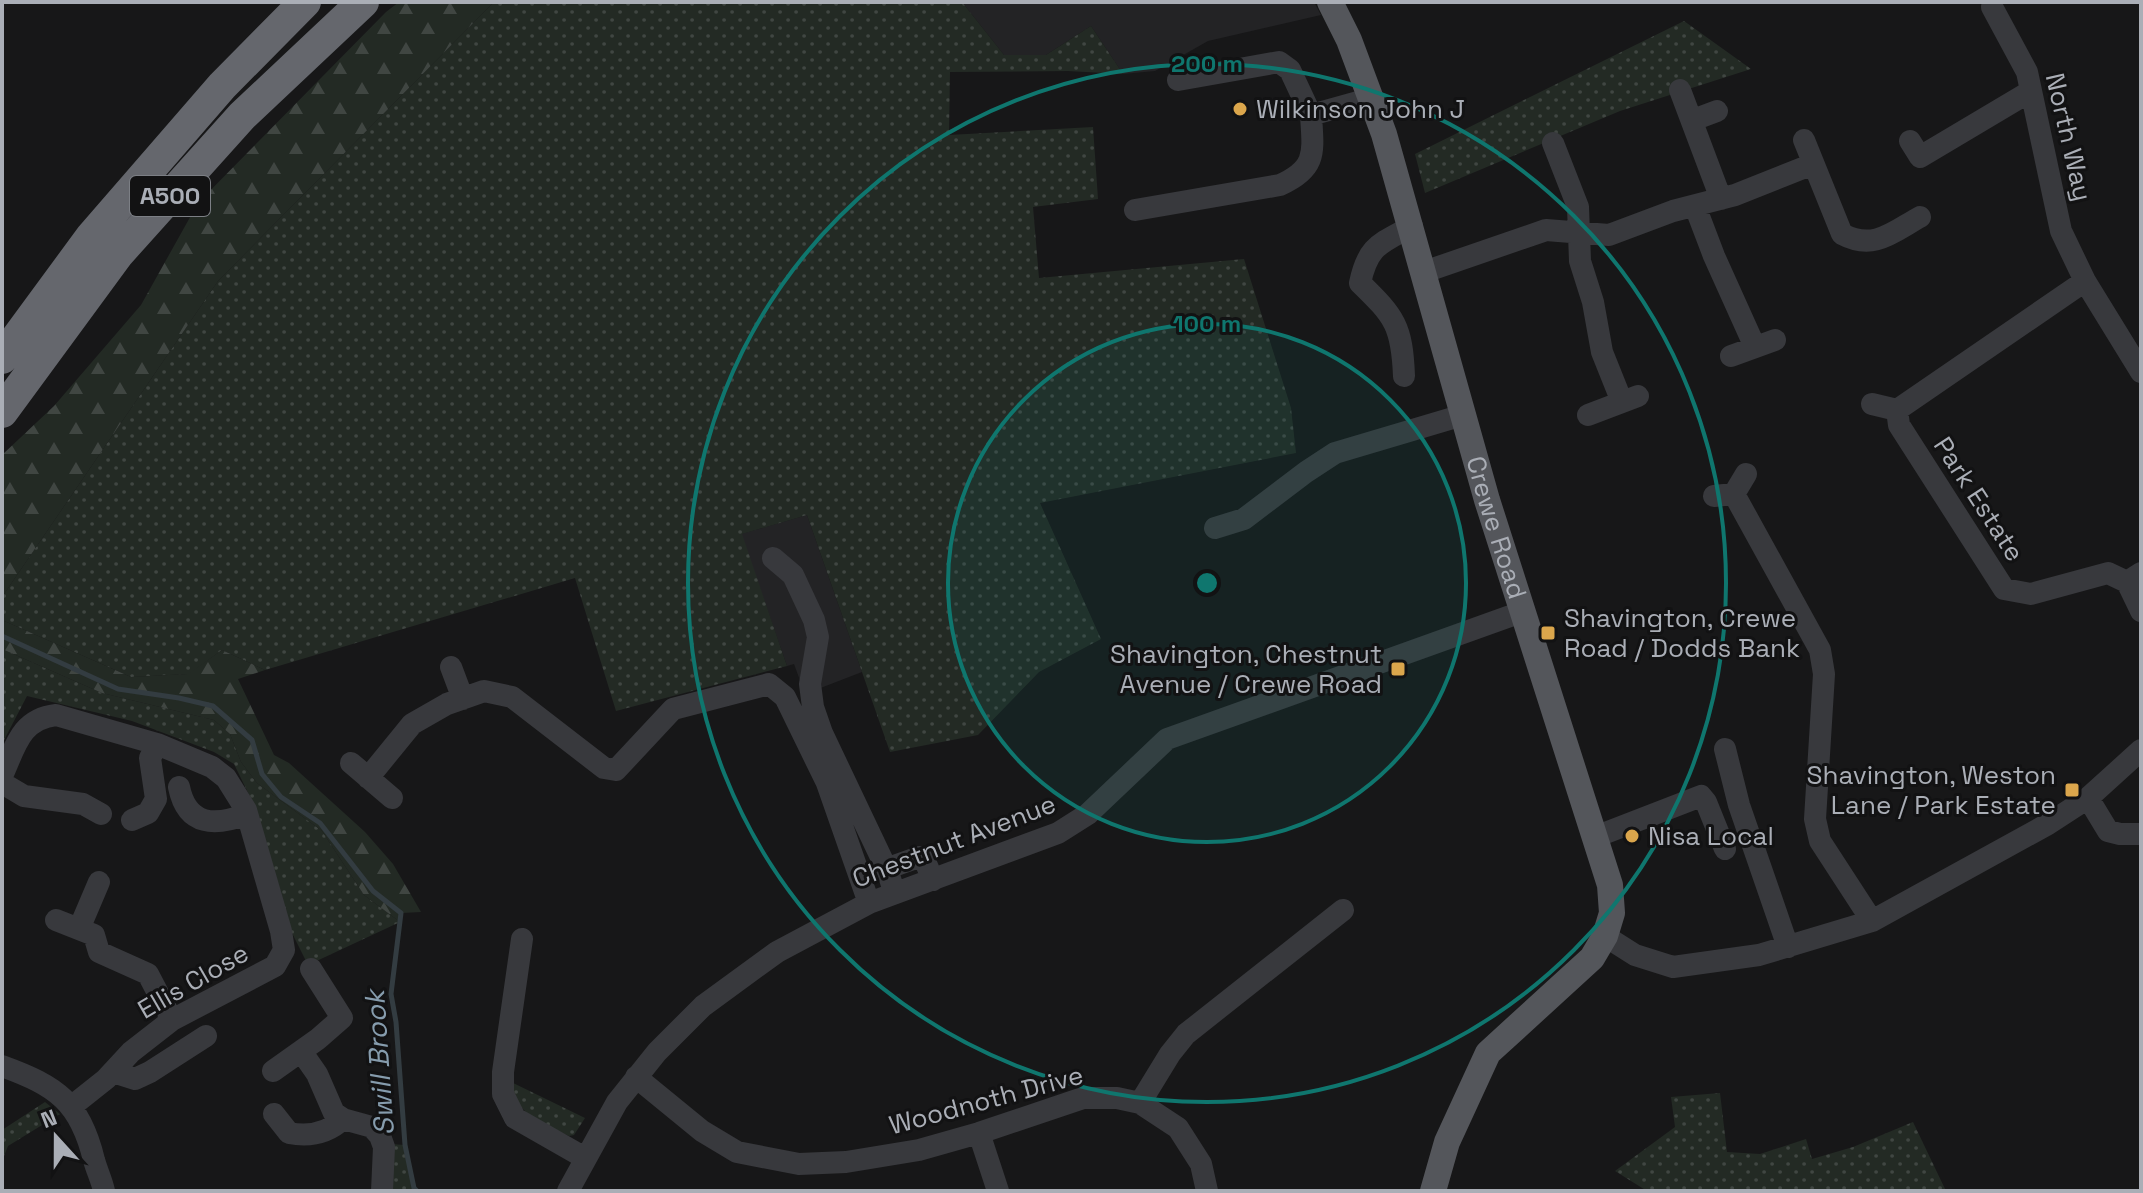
<svg xmlns="http://www.w3.org/2000/svg" width="2143" height="1193" font-family="'Space Grotesk',sans-serif">
  <style>
    .built { fill: #232325 }
    .grass { fill: url(#grass-dots) }
    .forest { fill: url(#forest-firs) }
    .lines { fill: none; stroke-linecap: round; stroke-linejoin: round }
    .stream { stroke: #333c41; stroke-width: 5 }
    .minor { stroke: #38393d; stroke-width: 22 }
    .major { stroke: #54565b; stroke-width: 26 }
    .highway { stroke: #65676d; stroke-width: 32 }
    .ring { fill: none; stroke: #0f766e; stroke-width: 4 }
    .poi-dot { fill: #dba64c; stroke: #121213; stroke-width: 3 }
    .labels { text-anchor: middle; stroke-width: 6; stroke-linejoin: round; paint-order: stroke }
    .shield { fill: #121213; stroke: #7c7f85; stroke-width: 2 }
    .shield-label { font-size: 24px; font-weight: bold; fill: #aaaeb6 }
    .poi-label { font-size: 26px; fill: #aaaeb6; stroke: #121213; text-anchor: start }
    .street-label { font-size: 26px; fill: #aaaeb6; stroke: #121213 }
    .water-label { font-size: 28px; font-style: italic; fill: #869cad; stroke: #121213 }
    .centre { fill: #0f766e; stroke: #121213; stroke-width: 4 }
    .ring-label { font-size: 24px; text-anchor: middle; font-weight: bold; fill: #0f766e; stroke: #121213; stroke-width: 6; stroke-linejoin: round; paint-order: stroke }
  </style>
  <defs>
    <pattern id="grass-dots" width="8" height="8" patternUnits="userSpaceOnUse" patternTransform="scale(2)"><rect width="8" height="8" fill="#232a24"/><path d="M2 2h.1M6 6h.1" fill="none" stroke="#404642" stroke-width="1.8" stroke-linecap="round"/></pattern>
    <pattern id="forest-firs" width="22" height="20" patternUnits="userSpaceOnUse" patternTransform="scale(2)"><rect width="22" height="20" fill="#232a24"/><path d="M5 1l3.5 6h-7zM16 11l3.5 6h-7z" fill="#404642"/></pattern>
  </defs>
  <rect width="100%" height="100%" fill="#171718"/>
  <!-- built -->
  <path class="built" d="M962,2H1314L1321,15L1208,41L1155,71L1123,74L1091,26L1046,55H1004Z
    M807,515L862,672L805,694L794,664L787,666L741,534Z"/>
  <!-- grass -->
  <path class="grass" d="M494,2H962L1004,55H1046L1091,26L1123,74L1068,71L950,72L949,135L1093,127L1098,199L1033,207L1039,278L1244,259L1291,408L1296,453L1040,503L1101,639L1039,672L978,735L890,752L807,515L742,534L787,666L616,711L575,578L265,670L222,650L189,674L131,677L2,620V597L218,281Z
    M1684,21L1751,69L1620,111L1425,193L1415,154Z
    M2,649L102,693L214,720L230,734L241,762L257,783L322,831L364,895L400,922L308,965L289,927L257,811L234,764L214,752L132,721L27,696L2,744Z
    M509,1081L585,1118L574,1135L569,1136C542,1122 513,1113 509,1081Z
    M1720,1093L1727,1152L1760,1154L1806,1139L1812,1159L1853,1147L1913,1122L1946,1191H1647L1615,1171L1675,1127L1671,1097Z
    M45,1102L60,1114L8,1146L2,1161V1130Z
    M390,1144L405,1145L414,1188L417,1191H390Z"/>
  <!-- forest -->
  <path class="forest" d="M399,2H494L218,281L2,597V455L54,406L141,305L198,203L386,12Z
    M2,620L131,677L188,674L222,650L265,670L238,679L274,755L289,763L365,832L393,864L421,912L401,913L400,922L364,895L322,831L257,783L241,762L230,734L214,720L102,693L2,649Z"/>
  <g class="lines">
    <!-- stream -->
    <path class="stream" d="M2,636L118,689L179,698L213,706L252,740L262,774L281,797L320,823L373,891L401,913L391,994L396,1022L405,1145L414,1188L417,1191"/>
    <!-- minor -->
    <path class="minor" d="M1992,7L2027,72L2061,231L2085,281
      M1178,80L1279,62L1290,70L1311,115
      M1680,90L1721,199
      M1693,120L1717,111
      M1804,140L1842,234C1874,251 1893,232 1920,217
      M1910,141L1920,157L2031,91
      M1553,143L1578,207L1580,261L1593,302L1602,352L1622,402
      M1695,206L1714,256L1755,347
      M1135,210L1280,185C1318,168 1313,151 1311,115L1372,98
      M1424,272L1546,230L1609,235L1673,211L1735,195L1813,164
      M1731,356L1775,340
      M1404,376C1402,326 1395,317 1360,283C1368,245 1380,244 1412,226
      M1872,404L1897,410L2085,281L2141,372
      M1897,410L1899,425L2004,589L2031,594L2108,573L2127,582
      M1588,415L1638,396
      M1734,494L1746,474
      M1714,496L1734,494L1820,650L1824,674L1815,819L1820,841L1872,921
      M1215,528L1244,519L1306,472L1335,453L1463,415
      M773,558L793,575L814,620L818,637L810,684L813,707L822,733L888,872
      M2141,573L2127,582L2141,611
      M451,667L463,699
      M1725,749L1739,805L1788,947
      M351,763L392,798
      M2,776C15,748 20,719 56,715L157,744L212,767L226,778L246,810L281,931L284,950L275,966L172,1020L131,1052L106,1079L72,1106
      M368,778L412,724L447,704L484,691L512,697L604,768L616,770L673,709L769,684L785,697L827,783L869,903
      M2,783L24,796L83,804L101,814
      M179,787C187,827 216,826 247,814
      M2088,798L2108,831L2120,834H2141
      M132,820L148,813L156,799L150,758L157,744
      M1595,837L1701,796L1706,802L1725,849
      M892,885L888,872L891,867L919,857L925,861L933,880
      M56,920L94,935L99,952L148,974L172,1020
      M79,929L99,882
      M1605,936L1635,955L1673,967L1759,955L1872,921L2048,824L2088,798L2141,750
      M522,939L503,1072V1094L515,1118L585,1158
      M301,1051L317,1074L334,1113L343,1119L372,1127L380,1136L384,1147L382,1191
      M2,1066C57,1086 80,1102 94,1160C97,1171 102,1181 104,1191
      M273,1071L318,1039L342,1018L311,969
      M113,1072L135,1079L150,1072L206,1036
      M636,1077L702,1131L737,1152L799,1164L846,1162L919,1150L979,1133L1083,1098H1117L1140,1103L1170,1054L1186,1034L1343,910
      M1140,1103L1178,1128L1201,1164L1207,1191
      M274,1114L289,1133C310,1137 328,1133 343,1119
      M979,1133L998,1191
      M568,1191L617,1102L657,1052L703,1006L777,952L869,903L1058,833L1088,814L1167,739L1524,611"/>
    <!-- major -->
    <path class="major" id="s1" d="M1330,2L1349,40L1384,134L1487,500L1610,885L1612,913L1605,936L1592,958L1488,1053L1447,1142L1433,1191"/>
    <!-- highway -->
    <path class="highway" d="M2,358L91,237L222,86L305,2
      M2,412L118,254L242,116L363,2"/>
  </g>
  <!-- distance rings -->
  <circle cx="1207" cy="583" r="259" fill="#0f766e" fill-opacity=".12"/>
  <g class="ring">
    <circle cx="1207" cy="583" r="259"/>
    <circle cx="1207" cy="583" r="519"/>
  </g>
  <!-- markers -->
  <g class="poi-dot">
    <circle cx="1240" cy="109" r="8"/>
    <rect x="1540" y="625" width="16" height="16" rx="4"/>
    <rect x="1390" y="661" width="16" height="16" rx="4"/>
    <rect x="2064" y="782" width="16" height="16" rx="4"/>
    <circle cx="1632" cy="836" r="8"/>
  </g>
  <g class="labels">
    <!-- shield labels -->
    <rect class="shield" x="130" y="176" width="80" height="40" rx="6"/>
    <g class="shield-label">
      <text x="170" y="204">A500</text>
    </g>
    <!-- poi labels -->
    <g class="poi-label">
      <text x="1256" y="118">Wilkinson John J</text>
      <text x="1564" y="627">Shavington, Crewe<tspan x="1564" dy="30">Road / Dodds Bank</tspan></text>
      <text x="1382" y="663" text-anchor="end">Shavington, Chestnut<tspan x="1382" dy="30">Avenue / Crewe Road</tspan></text>
      <text x="2056" y="784" text-anchor="end">Shavington, Weston<tspan x="2056" dy="30">Lane / Park Estate</tspan></text>
      <text x="1648" y="845">Nisa Local</text>
    </g>
    <!-- street labels -->
    <g class="street-label">
      <text transform="translate(2069 137) rotate(77)" y="9">North Way</text>
      <text transform="translate(1979 499) rotate(57)" y="9">Park Estate</text>
      <text dy="9" stroke="none"><textPath href="#s1" startOffset="552">Crewe Road</textPath></text>
      <text transform="translate(954 841) rotate(-21)" y="9">Chestnut Avenue</text>
      <text transform="translate(193 981) rotate(-30)" y="9">Ellis Close</text>
      <text transform="translate(986 1100) rotate(-15)" y="9">Woodnoth Drive</text>
    </g>
    <!-- water labels -->
    <g class="water-label">
      <text transform="translate(379 1063) rotate(-94)" y="10">Swill Brook</text>
    </g>
  </g>
  <circle cx="1207" cy="583" r="12" class="centre"/>
  <g class="ring-label">
    <text x="1207" y="72">200 m</text>
    <text x="1207" y="332">100 m</text>
  </g>
  <!-- border -->
  <rect width="2143" height="1193" fill="none" stroke="#aaaeb6" stroke-width="8"/>
  <!-- north arrow -->
  <g transform="translate(56 1137) rotate(339)" stroke="#121213" stroke-width="6" paint-order="stroke">
  <path d="M0-6L14 30L0 20L-14 30Z" fill="#aaaeb6"/>
  <text y="-12" font-size="22" font-weight="bold" text-anchor="middle" fill="#aaaeb6">N</text>
  </g>
</svg>
